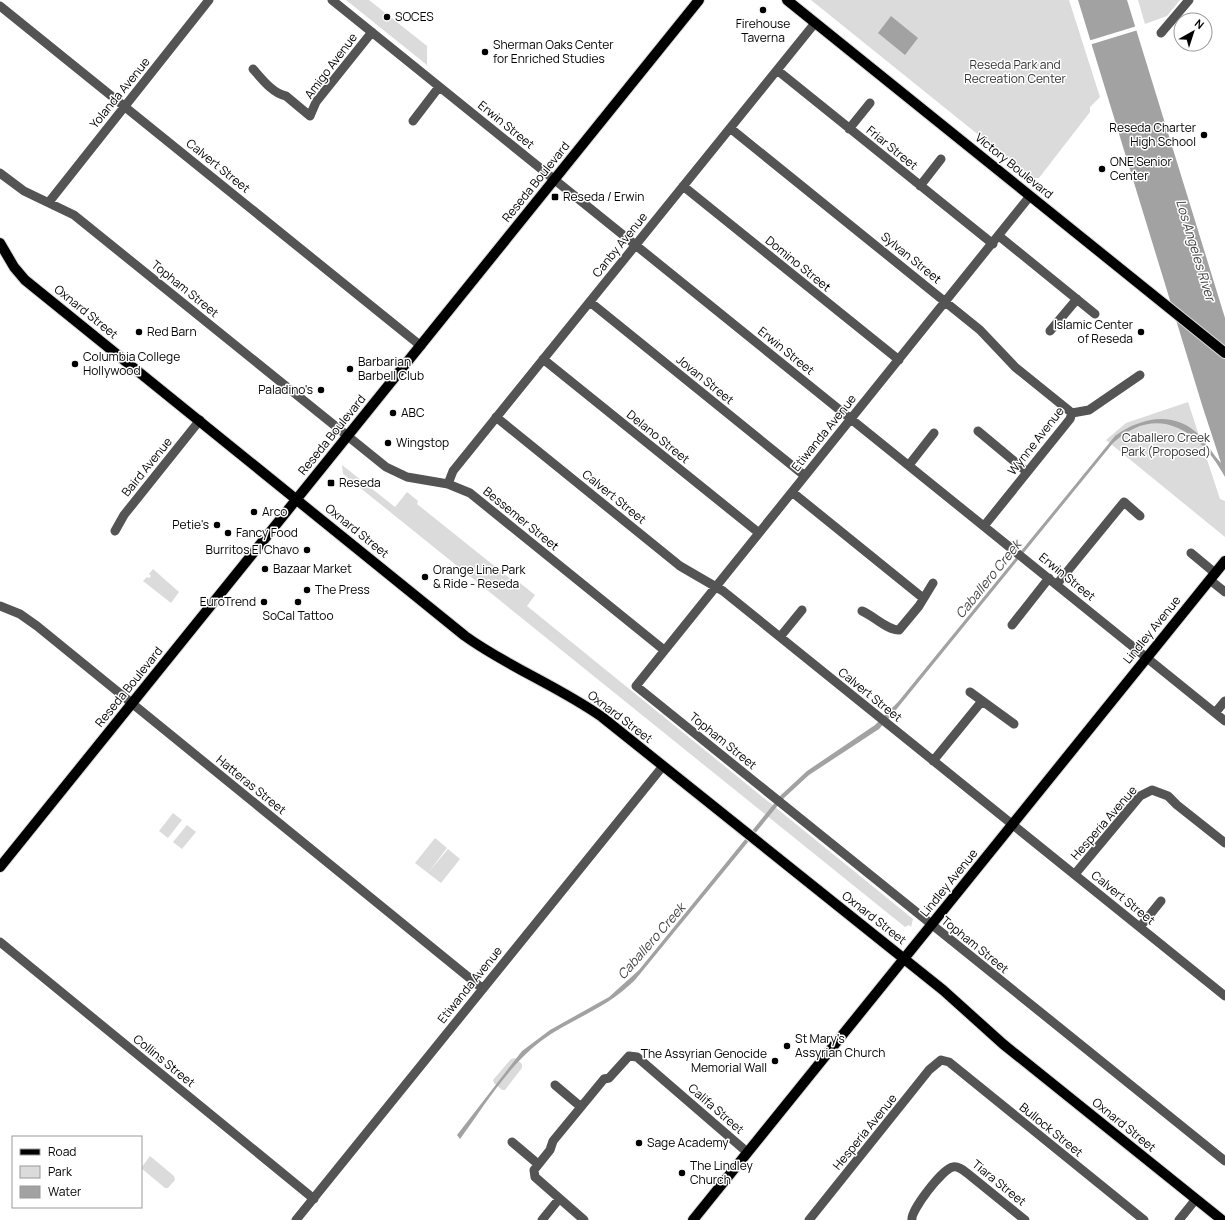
<svg xmlns="http://www.w3.org/2000/svg" width="1225" height="1220" font-family="Manrope,sans-serif">
  <style>
    .green { fill: #dbdbdb }
    .water { fill: #a2a2a2 }
    .pier { fill: #fff }
    .lines { fill: none; stroke-linecap: round; stroke-linejoin: round }
    .major-casing { stroke: #dbdbdb; stroke-width: 12 }
    .minor { stroke: #545454; stroke-width: 9 }
    .major { stroke: #000; stroke-width: 10 }
    .poi-dot { fill: #000; stroke: #fff; stroke-width: 1.5 }
    .labels { text-anchor: middle; stroke-width: 3; stroke-linejoin: round; paint-order: stroke }
    .poi-label { font-size: 12px; fill: #000; stroke: #fff; text-anchor: start }
    .park-label { font-size: 12px; fill: #323232; stroke: #fff }
    .street-label { font-size: 12px; fill: #000; stroke: #fff }
    .water-label { font-size: 13px; font-style: italic; fill: #434343; stroke: #fff }
  </style>
  <rect width="100%" height="100%" fill="#fff"/>
  <!-- green -->
  <path class="green" d="M346,0H369L427,46V65Z
    M811,0H1069L1100,97L1090,107V112L1039,178H1032Z
    M1138,0H1180L1167,16L1145,24Z
    M1188,402L1220,499L1225,501V537L1106,440L1126,423Z
    M342,465L395,507L407,492L418,501L417,504L518,585L520,583L535,595L527,606L913,919L911,927L909,925L905,927L343,474Z
    M153,569L179,592L171,603L143,581L147,577L149,578L151,576L149,574Z
    M173,813L182,820L168,838L159,831Z
    M187,825L196,832L182,849L173,842Z
    M435,838L447,848L428,873L415,863Z
    M448,849L460,859L441,883L428,873Z
    M515,1058L522,1064V1068L505,1090H502L494,1083L493,1080L511,1059Z
    M150,1156L174,1176L175,1180L168,1188H165L141,1168Z"/>
  <!-- water -->
  <path class="water" d="M1078,0H1127L1225,318V477C1201,432 1158,401 1113,443L891,716L879,729L809,775L784,798L635,980C605,1010 572,1018 541,1041C507,1067 485,1105 460,1139L457,1135L522,1051L550,1030L609,997L639,970L781,795L807,771L875,725L898,702L1115,436C1141,417 1175,410 1200,436C1208,444 1213,455 1221,463L1203,408Z
    M891,16L918,38L905,55L878,33Z"/>
  <!-- pier -->
  <path class="pier" d="M1137,26L1138,30L1089,45L1088,41Z"/>
  <g class="lines">
    <!-- major casing -->
    <g class="major-casing">
      <path id="major" d="M787,0L1225,353
        M0,243L14,267L25,280L465,636C508,667 558,686 602,717L943,990L1003,1044L1222,1220
        M0,867L699,0
        M693,1220L1225,561"/>
    </g>
    <!-- minor -->
    <path class="minor" d="M332,0L1225,721
      M0,6L421,346
      M1161,33L1189,0
      M253,69C261,78 273,94 286,96L310,116L316,102L372,32
      M777,70L993,244
      M413,121L439,87
      M730,128L980,330L1015,367L1072,413
      M849,129L870,103
      M0,173L24,191L74,215L386,467L407,477L448,484L470,493L664,650
      M683,186L899,360
      M920,186L941,159
      M1030,196L636,686L1225,1161
      M49,202L209,0
      M999,236L1095,314
      M590,302L805,476
      M1050,331L1077,299
      M543,359L759,533
      M1072,413L1089,410L1140,375
      M496,417L680,566L723,591L1225,996
      M978,431L1027,472
      M909,465L934,433
      M448,484L453,471L815,23
      M792,492L923,598
      M984,526L1070,419L1072,413
      M115,531L124,515L200,420
      M1191,553L1215,573
      M1210,580L1225,592
      M1057,584L1124,502L1140,516
      M0,606L20,614L37,626L483,989
      M862,611C874,616 887,630 899,630L919,606L933,583
      M1012,625L1049,578
      M780,637L802,610
      M970,692L1014,724
      M1215,713L1225,701
      M933,761L982,701
      M1075,874L1140,796L1152,790L1168,796L1177,805L1225,843
      M1140,927L1161,901
      M0,942L314,1199
      M555,1085L581,1107
      M512,1142L538,1164
      M296,1220L663,766
      M542,1220L559,1199
      M584,1220L535,1177L534,1170L550,1150L553,1141L604,1079L609,1078L629,1056L637,1057L747,1152
      M809,1220L929,1070L941,1060L949,1062L1144,1220
      M912,1220C910,1211 943,1168 953,1167C958,1166 963,1170 967,1173L1025,1220
      M1179,1220L1196,1199"/>
    <!-- major -->
    <use href="#major" class="major"/>
  </g>
  <!-- markers -->
  <g class="poi-dot">
    <circle cx="763" cy="10" r="4"/>
    <circle cx="387" cy="17" r="4"/>
    <circle cx="485" cy="52" r="4"/>
    <circle cx="1204" cy="135" r="4"/>
    <circle cx="1102" cy="169" r="4"/>
    <rect x="551" y="193" width="8" height="8" rx="2"/>
    <circle cx="139" cy="332" r="4"/>
    <circle cx="1141" cy="332" r="4"/>
    <circle cx="75" cy="364" r="4"/>
    <circle cx="350" cy="369" r="4"/>
    <circle cx="321" cy="390" r="4"/>
    <circle cx="393" cy="413" r="4"/>
    <circle cx="388" cy="443" r="4"/>
    <rect x="327" y="479" width="8" height="8" rx="2"/>
    <circle cx="254" cy="512" r="4"/>
    <circle cx="217" cy="525" r="4"/>
    <circle cx="228" cy="533" r="4"/>
    <circle cx="307" cy="550" r="4"/>
    <circle cx="265" cy="569" r="4"/>
    <circle cx="425" cy="577" r="4"/>
    <circle cx="307" cy="590" r="4"/>
    <circle cx="264" cy="602" r="4"/>
    <circle cx="298" cy="602" r="4"/>
    <circle cx="787" cy="1046" r="4"/>
    <circle cx="775" cy="1061" r="4"/>
    <circle cx="639" cy="1143" r="4"/>
    <circle cx="682" cy="1173" r="4"/>
  </g>
  <g class="labels">
    <!-- poi labels -->
    <g class="poi-label">
      <text x="395" y="21">SOCES</text>
      <text x="763" y="28" text-anchor="middle">Firehouse<tspan x="763" dy="14">Taverna</tspan></text>
      <text x="493" y="49">Sherman Oaks Center<tspan x="493" dy="14">for Enriched Studies</tspan></text>
      <text x="1196" y="132" text-anchor="end">Reseda Charter<tspan x="1196" dy="14">High School</tspan></text>
      <text x="1110" y="166">ONE Senior<tspan x="1110" dy="14">Center</tspan></text>
      <text x="563" y="201">Reseda / Erwin</text>
      <text x="1133" y="329" text-anchor="end">Islamic Center<tspan x="1133" dy="14">of Reseda</tspan></text>
      <text x="147" y="336">Red Barn</text>
      <text x="83" y="361">Columbia College<tspan x="83" dy="14">Hollywood</tspan></text>
      <text x="358" y="366">Barbarian<tspan x="358" dy="14">Barbell Club</tspan></text>
      <text x="313" y="394" text-anchor="end">Paladino's</text>
      <text x="401" y="417">ABC</text>
      <text x="396" y="447">Wingstop</text>
      <text x="339" y="487">Reseda</text>
      <text x="262" y="516">Arco</text>
      <text x="209" y="529" text-anchor="end">Petie's</text>
      <text x="236" y="537">Fancy Food</text>
      <text x="299" y="554" text-anchor="end">Burritos El Chavo</text>
      <text x="273" y="573">Bazaar Market</text>
      <text x="433" y="574">Orange Line Park<tspan x="433" dy="14">&amp; Ride - Reseda</tspan></text>
      <text x="315" y="594">The Press</text>
      <text x="256" y="606" text-anchor="end">EuroTrend</text>
      <text x="298" y="620" text-anchor="middle">SoCal Tattoo</text>
      <text x="795" y="1043">St Mary's<tspan x="795" dy="14">Assyrian Church</tspan></text>
      <text x="767" y="1058" text-anchor="end">The Assyrian Genocide<tspan x="767" dy="14">Memorial Wall</tspan></text>
      <text x="647" y="1147">Sage Academy</text>
      <text x="690" y="1170">The Lindley<tspan x="690" dy="14">Church</tspan></text>
    </g>
    <!-- park labels -->
    <g class="park-label">
      <text x="1015" y="69">Reseda Park and<tspan x="1015" dy="14">Recreation Center</tspan></text>
      <text x="1166" y="442">Caballero Creek<tspan x="1166" dy="14">Park (Proposed)</tspan></text>
    </g>
    <!-- street labels -->
    <g class="street-label">
      <text transform="translate(331 66) rotate(-53)" y="4">Amigo Avenue</text>
      <text transform="translate(120 93) rotate(-51)" y="4">Yolanda Avenue</text>
      <text transform="translate(506 125) rotate(39)" y="4">Erwin Street</text>
      <text transform="translate(892 148) rotate(39)" y="4">Friar Street</text>
      <text transform="translate(218 166) rotate(39)" y="4">Calvert Street</text>
      <text transform="translate(1014 166) rotate(39)" y="4">Victory Boulevard</text>
      <text transform="translate(536 182) rotate(-51)" y="4">Reseda Boulevard</text>
      <text transform="translate(620 245) rotate(-51)" y="4">Canby Avenue</text>
      <text transform="translate(911 258) rotate(39)" y="4">Sylvan Street</text>
      <text transform="translate(798 264) rotate(39)" y="4">Domino Street</text>
      <text transform="translate(185 289) rotate(39)" y="4">Topham Street</text>
      <text transform="translate(86 312) rotate(39)" y="4">Oxnard Street</text>
      <text transform="translate(786 351) rotate(39)" y="4">Erwin Street</text>
      <text transform="translate(705 380) rotate(39)" y="4">Jovan Street</text>
      <text transform="translate(824 433) rotate(-51)" y="4">Etiwanda Avenue</text>
      <text transform="translate(332 435) rotate(-51)" y="4">Reseda Boulevard</text>
      <text transform="translate(658 437) rotate(39)" y="4">Delano Street</text>
      <text transform="translate(1036 441) rotate(-52)" y="4">Wynne Avenue</text>
      <text transform="translate(147 467) rotate(-51)" y="4">Baird Avenue</text>
      <text transform="translate(614 497) rotate(39)" y="4">Calvert Street</text>
      <text transform="translate(521 519) rotate(39)" y="4">Bessemer Street</text>
      <text transform="translate(357 531) rotate(39)" y="4">Oxnard Street</text>
      <text transform="translate(1067 577) rotate(39)" y="4">Erwin Street</text>
      <text transform="translate(1152 630) rotate(-51)" y="4">Lindley Avenue</text>
      <text transform="translate(129 687) rotate(-51)" y="4">Reseda Boulevard</text>
      <text transform="translate(870 695) rotate(39)" y="4">Calvert Street</text>
      <text transform="translate(620 717) rotate(37)" y="4">Oxnard Street</text>
      <text transform="translate(723 741) rotate(39)" y="4">Topham Street</text>
      <text transform="translate(251 785) rotate(39)" y="4">Hatteras Street</text>
      <text transform="translate(1104 823) rotate(-49)" y="4">Hesperia Avenue</text>
      <text transform="translate(949 883) rotate(-51)" y="4">Lindley Avenue</text>
      <text transform="translate(1123 898) rotate(39)" y="4">Calvert Street</text>
      <text transform="translate(874 918) rotate(38)" y="4">Oxnard Street</text>
      <text transform="translate(975 945) rotate(39)" y="4">Topham Street</text>
      <text transform="translate(470 985) rotate(-51)" y="4">Etiwanda Avenue</text>
      <text transform="translate(164 1061) rotate(39)" y="4">Collins Street</text>
      <text transform="translate(716 1109) rotate(41)" y="4">Califa Street</text>
      <text transform="translate(1124 1125) rotate(39)" y="4">Oxnard Street</text>
      <text transform="translate(1051 1130) rotate(39)" y="4">Bullock Street</text>
      <text transform="translate(865 1132) rotate(-51)" y="4">Hesperia Avenue</text>
      <text transform="translate(999 1183) rotate(39)" y="4">Tiara Street</text>
    </g>
    <!-- water labels -->
    <g class="water-label">
      <text transform="translate(1196 250) rotate(73)" y="5">Los Angeles River</text>
      <text transform="translate(988 579) rotate(-51)" y="5">Caballero Creek</text>
      <text transform="translate(651 941) rotate(-49)" y="5">Caballero Creek</text>
    </g>
  </g>
  <!-- legend -->
  <rect x="12" y="1136" width="130" height="72" fill="#ffffff" stroke="#999999"/>
  <rect x="20" y="1149" width="20" height="6" fill="#000000" stroke="#999999"/>
  <text x="48" y="1156" font-size="12" fill="#000000">Road</text>
  <rect x="20" y="1166" width="20" height="12" fill="#dbdbdb" stroke="#999999"/>
  <text x="48" y="1176" font-size="12" fill="#000000">Park</text>
  <rect x="20" y="1186" width="20" height="12" fill="#a2a2a2" stroke="#999999"/>
  <text x="48" y="1196" font-size="12" fill="#000000">Water</text>
  <!-- north arrow -->
  <g transform="translate(1193 32) rotate(39)"><circle r="19" fill="#ffffff" stroke="#999999"/>
  <path d="M0-3L7 15L0 10L-7 15Z" fill="#000000"/>
  <text y="-6" font-size="11" font-weight="bold" text-anchor="middle" fill="#000000">N</text>
  </g>
</svg>
